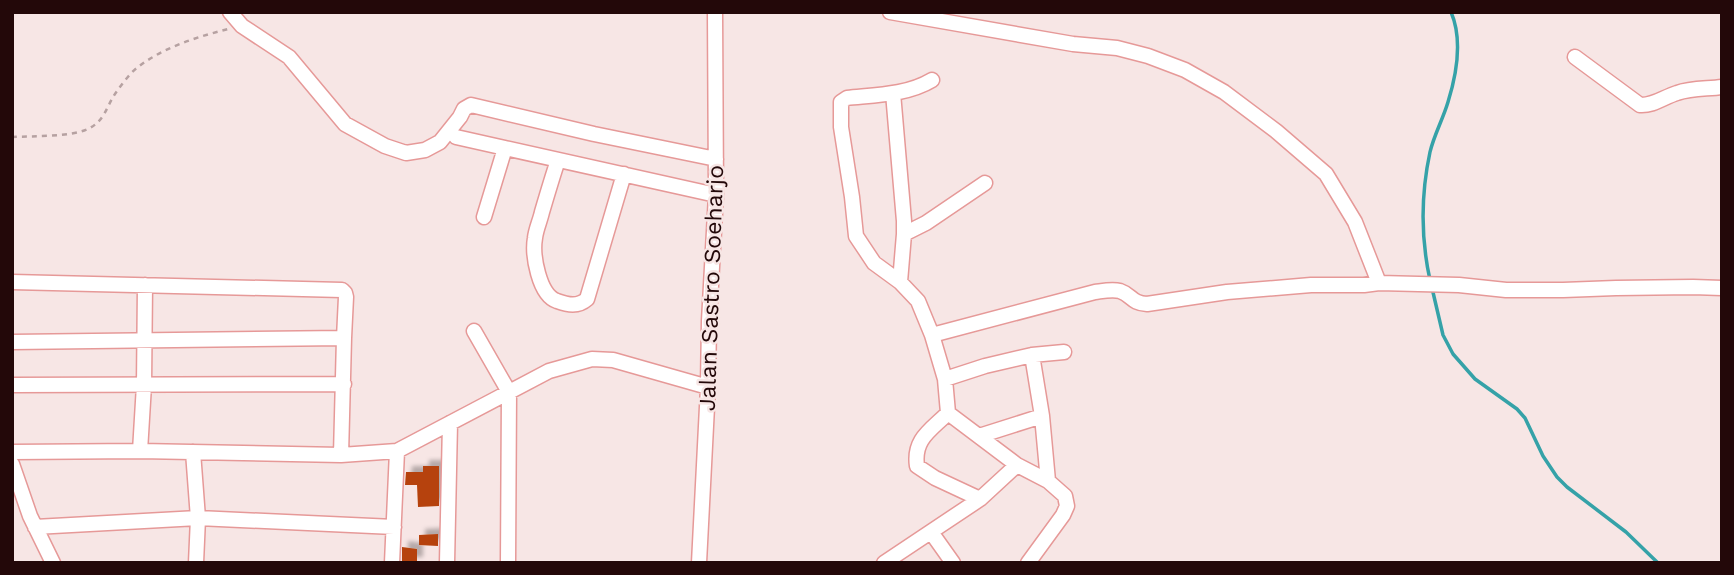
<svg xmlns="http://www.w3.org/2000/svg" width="1734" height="575" font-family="'Work Sans',sans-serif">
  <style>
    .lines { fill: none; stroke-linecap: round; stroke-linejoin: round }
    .stream { stroke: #35a2a8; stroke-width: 3.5 }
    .building { fill: #b6430c; filter: url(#shadow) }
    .minor-casing { stroke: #e69998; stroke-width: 17 }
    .path { stroke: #b6a1a1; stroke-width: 2.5; stroke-dasharray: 5 5; stroke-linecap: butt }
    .minor { stroke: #fff; stroke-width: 14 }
    .labels { text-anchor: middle; stroke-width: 5; stroke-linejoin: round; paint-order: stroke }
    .street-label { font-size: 23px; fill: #230809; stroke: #f7e6e5 }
  </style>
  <defs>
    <filter id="shadow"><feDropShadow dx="6" dy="-6" stdDeviation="2" flood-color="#0004"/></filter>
  </defs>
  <rect width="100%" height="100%" fill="#f7e6e5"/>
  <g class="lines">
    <!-- stream -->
    <path class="stream" d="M1430,280C1421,239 1421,194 1430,152C1434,135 1443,119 1448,102C1457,73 1463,40 1451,12
      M1432,288L1443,335L1453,354L1475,379L1517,409L1525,418L1543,456L1557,477L1567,487L1626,532L1658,563"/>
  </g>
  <!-- building -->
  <path class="building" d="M423,466H439V506L418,507L417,485H405L406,472H423Z
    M438,534V546L419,545V535Z
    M402,547L417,549V563H402Z"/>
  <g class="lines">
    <!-- minor casing -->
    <g class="minor-casing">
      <path id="minor" d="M230,12L242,26L289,57L345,124L385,146L406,153L425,150L440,142L460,117L464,109L471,105L594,134L716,159
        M890,12L1073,44L1117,48L1148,56L1185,70L1224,92L1276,131L1326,174L1355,222L1379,283
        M1575,57L1640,105C1653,106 1664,97 1677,93C1691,88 1707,89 1722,87
        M932,80C907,95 875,95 847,98L841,102V127L852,197L856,236L874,263L900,282L918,301L932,335L945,379L948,413L1017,465L1048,481L1065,496L1067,506L1063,515L1028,563
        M893,93L904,221V234
        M456,137L505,148
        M558,160C552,178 547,195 542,212C540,221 536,229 535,238C532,255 539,295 557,301C568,305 578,307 587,299L624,174
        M484,217L505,148L716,195
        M12,282L342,290L345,293L346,297L344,338L341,455
        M900,282L904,234L926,223L985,183
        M474,331L509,392L508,563
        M932,335L1095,292C1103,291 1112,289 1120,291C1132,295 1131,303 1147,304L1227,292L1311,285H1364L1379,283L1459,285L1506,290H1563L1616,288L1693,287L1722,288
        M12,342L344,338
        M1032,355L1042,416L1048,481
        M945,379L985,366L1032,355L1064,352
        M12,385L344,384
        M948,413C931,430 913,439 917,466L935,478L980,499
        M979,436L1042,416
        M140,451L144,385L145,285
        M12,452L140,451L341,455L397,451L549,371L592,359L613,360L708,387
        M193,452L198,518L196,563
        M12,464L30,516L53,563
        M35,527L198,518L394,527
        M931,532L953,563
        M392,563L397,451
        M447,563L450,423
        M699,563L708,387L709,321L716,195L715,12
        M884,563L980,499L1017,465"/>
    </g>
    <!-- path -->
    <path class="path" d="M12,137C32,136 71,137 88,129C106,120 106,106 117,91C123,83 130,73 138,67C164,47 197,37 228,29"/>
    <!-- minor -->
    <use href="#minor" class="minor"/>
  </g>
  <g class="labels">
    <!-- street labels -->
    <g class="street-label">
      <text transform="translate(711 288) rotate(-88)" y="8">Jalan Sastro Soeharjo</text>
    </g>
  </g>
  <!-- border -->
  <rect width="1734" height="575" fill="none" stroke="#230809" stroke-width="28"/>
</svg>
